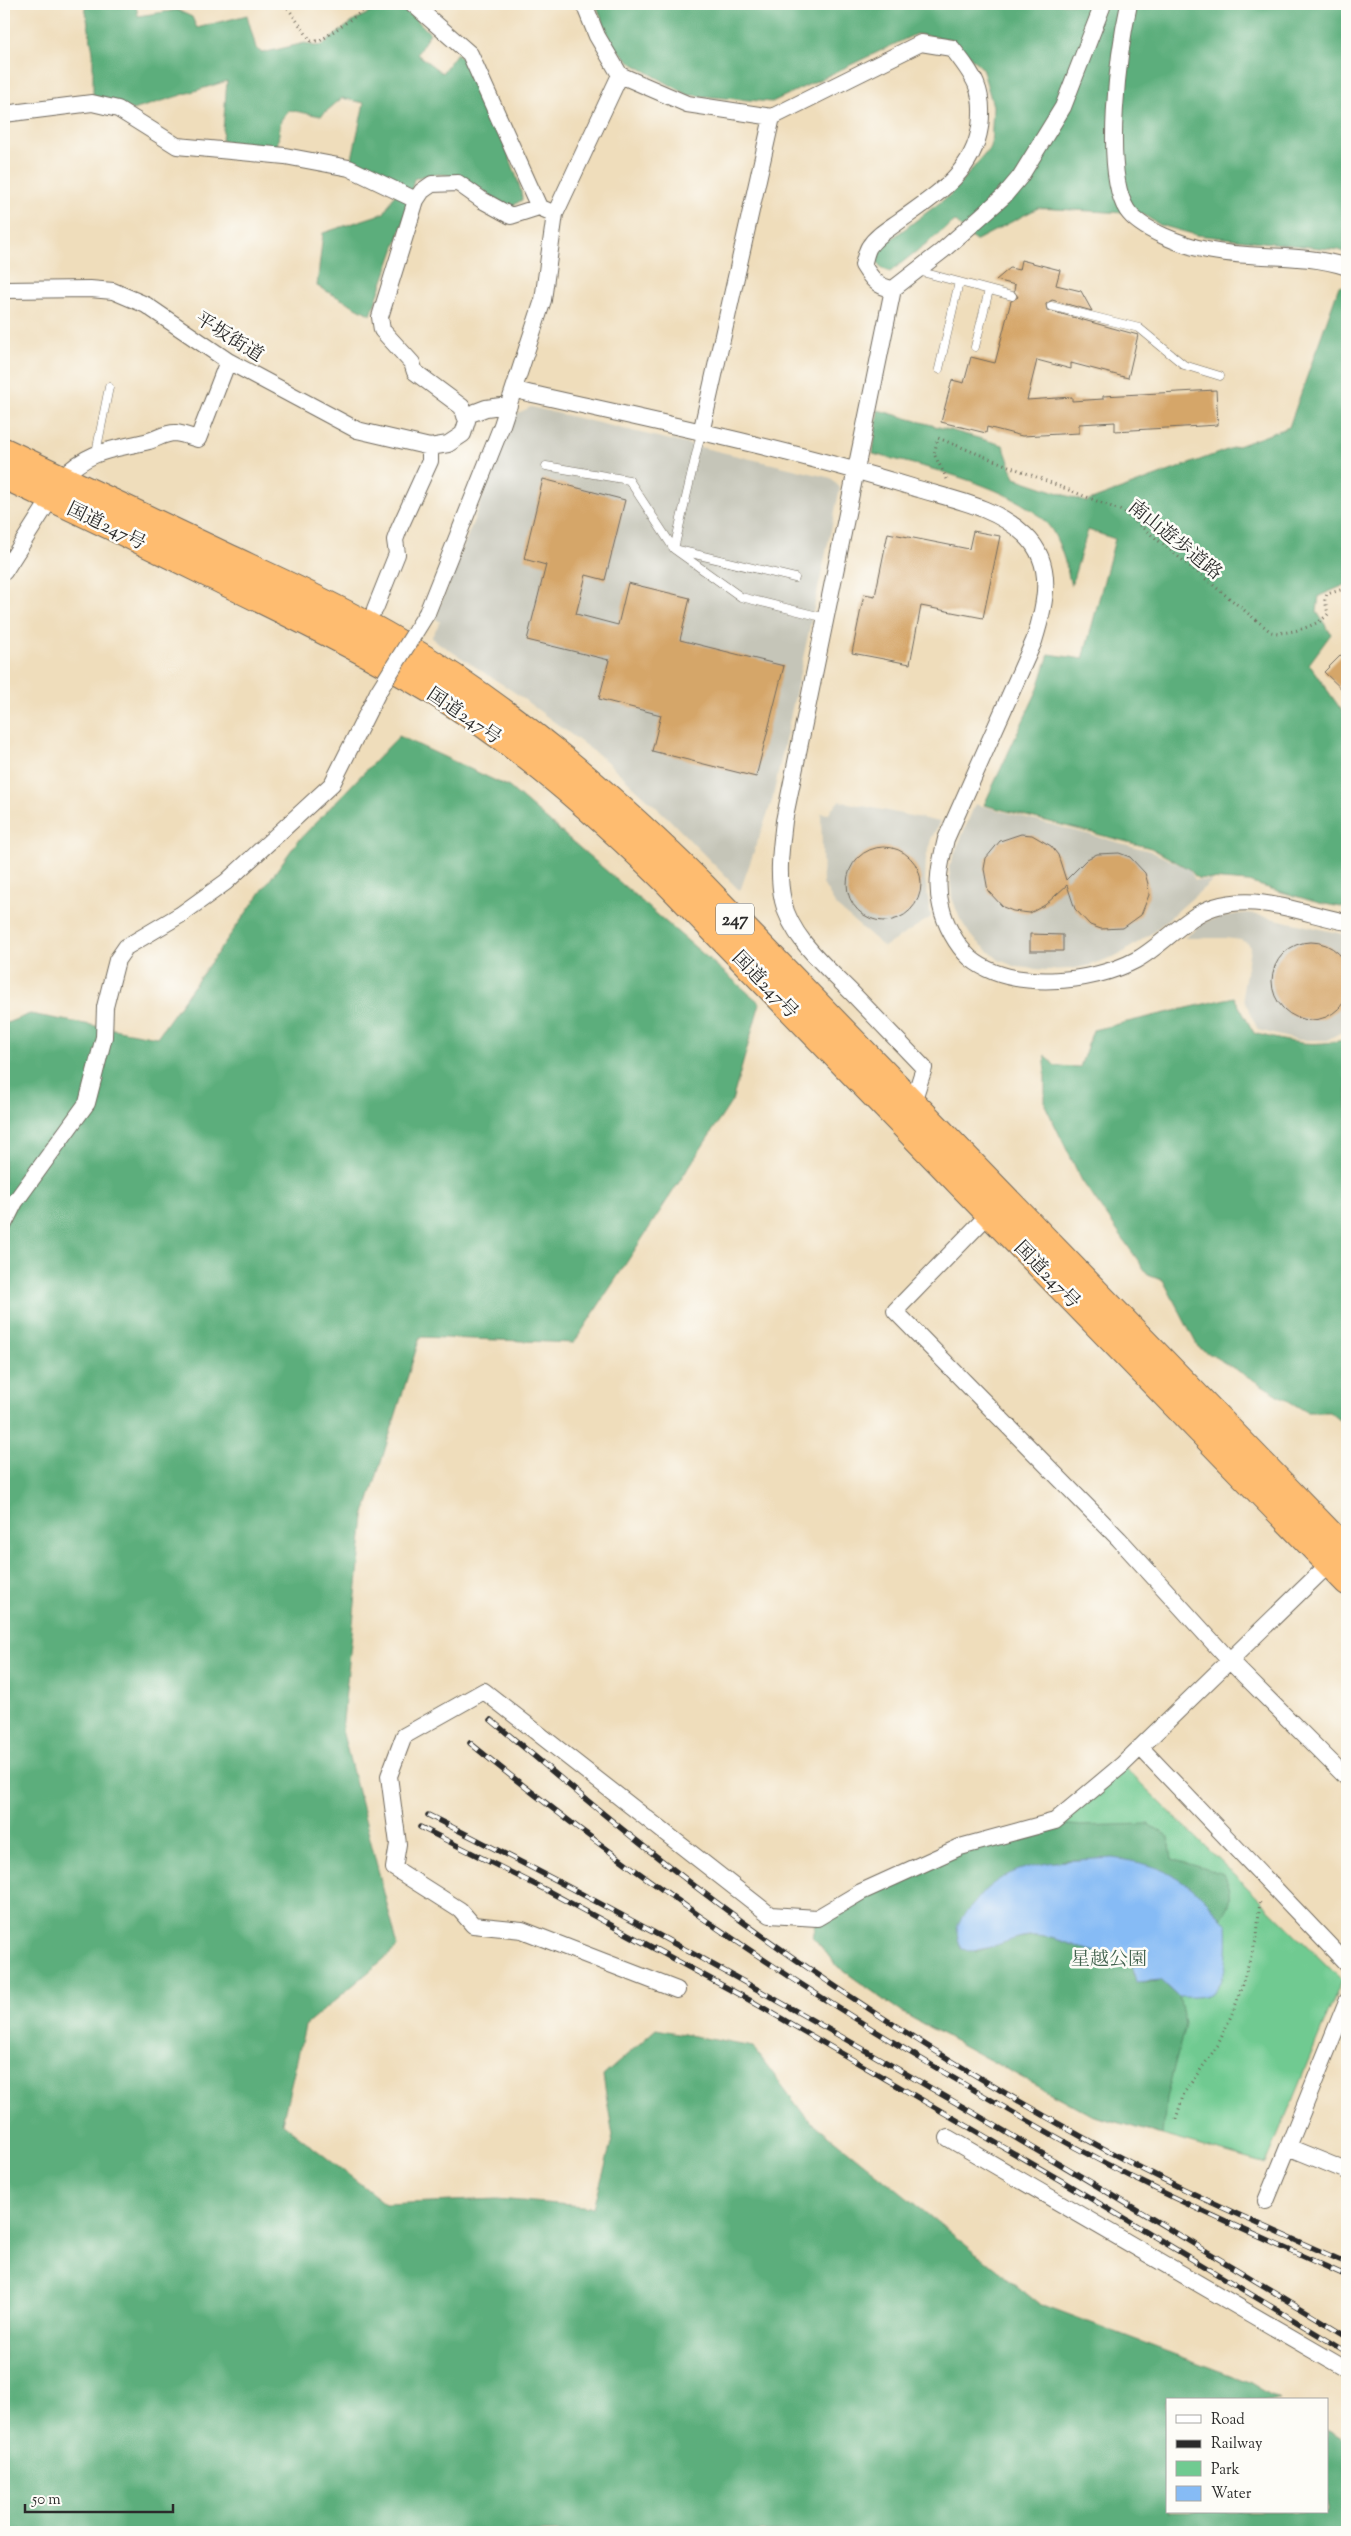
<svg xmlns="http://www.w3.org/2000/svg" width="1351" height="2536" font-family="'Sorts Mill Goudy','Noto Serif JP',serif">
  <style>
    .industrial { fill: #c5c5b8 }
    .green { fill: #70ca91; stroke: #4e7a5e }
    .forest { fill: #5cae7b; stroke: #446c53 }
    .water { fill: #86bbf5; stroke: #587390 }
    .building { fill: #d5a669 }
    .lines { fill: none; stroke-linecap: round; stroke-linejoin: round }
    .service-casing { stroke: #70695d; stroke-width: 9 }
    .minor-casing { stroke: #70695d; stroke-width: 18 }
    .trunk-casing { stroke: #70695d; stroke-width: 28 }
    .path { stroke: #70695d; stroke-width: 3; stroke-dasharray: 1 4; stroke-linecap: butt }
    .service { stroke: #fff; stroke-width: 8 }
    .minor { stroke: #fff; stroke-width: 16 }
    .trunk { stroke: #febc70; stroke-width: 26 }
    .rail-casing { stroke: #2b2b2b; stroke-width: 5.5 }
    .rail { stroke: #fdfcf7; stroke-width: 4; stroke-dasharray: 11; stroke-linecap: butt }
    .minor-bridge-casing { stroke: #70695d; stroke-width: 18; stroke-linecap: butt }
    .minor-bridge { stroke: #fff; stroke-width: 16 }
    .labels { text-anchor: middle; stroke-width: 5; stroke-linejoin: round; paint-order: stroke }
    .shield { fill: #fdfcf7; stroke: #6a6a68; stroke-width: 1 }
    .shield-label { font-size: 18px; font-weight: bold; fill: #2b2b2b }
    .street-label { font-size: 19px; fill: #2b2b2b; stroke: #fdfcf7 }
    .park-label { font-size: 19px; fill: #43634f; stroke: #fdfcf7 }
  </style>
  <rect width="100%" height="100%" fill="#fdfcf7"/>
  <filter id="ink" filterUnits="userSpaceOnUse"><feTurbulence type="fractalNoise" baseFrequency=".02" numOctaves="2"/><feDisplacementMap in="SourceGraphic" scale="10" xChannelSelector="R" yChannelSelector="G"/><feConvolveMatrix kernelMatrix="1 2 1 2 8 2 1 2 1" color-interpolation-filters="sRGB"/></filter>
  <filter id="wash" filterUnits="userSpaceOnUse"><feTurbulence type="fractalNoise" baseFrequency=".0096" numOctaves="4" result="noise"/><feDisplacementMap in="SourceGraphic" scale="20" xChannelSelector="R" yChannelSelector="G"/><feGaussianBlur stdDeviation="1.12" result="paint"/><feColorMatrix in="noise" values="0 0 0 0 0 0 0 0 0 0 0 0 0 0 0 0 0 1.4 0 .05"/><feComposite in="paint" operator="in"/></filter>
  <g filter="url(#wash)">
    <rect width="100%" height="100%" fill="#efddbb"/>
    <!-- industrial -->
    <path class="industrial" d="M531,407L831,478L840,488L772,801L740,891L668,818L605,760L514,692L431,638L440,622L435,618L516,414Z
      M839,801L940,822L931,839L926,859L925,880L931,917L884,947L837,907L823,884L821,813L829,814L831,809Z
      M975,804L1150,851L1189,869L1195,880L1212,881L1152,933L1119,955L1087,966L1070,969L1046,970L1017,967L999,960L971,936L960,919L952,898L949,867Z
      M1248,913L1347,935V1029L1327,1040H1296L1258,1030L1244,999L1243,991L1250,949L1249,944L1241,940L1225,938H1184L1207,921L1237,914Z"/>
    <!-- green -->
    <path class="green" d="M1122,1765L1342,1980L1266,2164L1091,2115L903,2013L837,1966L813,1937L1055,1821Z"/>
    <!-- forest -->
    <path class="forest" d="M89,4H136L138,16L177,10L192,17L197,28L247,15L256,48L262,53L305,43L315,46L323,45C347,26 373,0 406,12C415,16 423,27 430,33L417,54L442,73L457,53C461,58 466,63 469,69C480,85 524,185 522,200L509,208C477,188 454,164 414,179L406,216L371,315L317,286L323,233L384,213L400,186L351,163L364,103L342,98L321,116L289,110L281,120L277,148L222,141L227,81L133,110L93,96V52L85,7Z
      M596,4H1347V253L1339,250L1196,235L1160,225L1142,214L1038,208L975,241L955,221L890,272L881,268L876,259L878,249L950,195L991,147L993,106L982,68L951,39L916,34L772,102L688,95L633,64L611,44Z
      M1339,286L1347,287V584L1319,596L1317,612L1331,634L1309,664L1347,718V908L1319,903L1248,882L1197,878L1189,869L1151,848L984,805L1037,691L1049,654L1083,659L1115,539L1088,530L1071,586C1067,568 1062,548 1053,532C1027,488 920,466 873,454L878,410L1003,445L1015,478L1086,502L1289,427Z
      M399,736L509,787L760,1003L732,1101L574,1343L420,1337L364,1517L342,1730L398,1947L305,2026L282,2123L386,2204L497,2199L594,2207L613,2136L603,2076L656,2029L753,2047L805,2116L1038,2303L1249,2382L1279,2400H1167V2512H1327V2429L1347,2441V2532H4V1024L30,1014L157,1037L297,842Z
      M1234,997L1254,1033C1288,1042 1312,1048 1347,1039V1427L1329,1412H1307L1198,1347L1163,1280L1149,1276L1082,1181L1045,1105V1055L1055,1066L1080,1067L1093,1030Z
      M1061,1824L1080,1826L1148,1824L1169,1837L1172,1859L1224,1874C1232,1893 1234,1901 1221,1918L1209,1904L1081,1860H1065L1048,1864L976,1952C991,1947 1008,1939 1024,1937C1052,1933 1076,1947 1102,1953C1109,1955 1117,1952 1125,1956C1132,1960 1133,1968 1134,1976L1145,1983L1161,1980L1179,1997L1185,2025L1166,2098L1163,2135L1091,2115L903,2013L837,1966L813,1937L817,1918L960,1847Z"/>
    <!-- water -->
    <path class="water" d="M1112,1858C1167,1865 1192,1881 1227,1925C1228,1944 1229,1988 1207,1995C1198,1998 1188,1997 1179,1997L1161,1980L1136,1982C1134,1974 1134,1964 1127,1958C1120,1952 1113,1955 1105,1954C1076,1950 1052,1931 1022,1937C1001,1942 984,1953 962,1949C953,1929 957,1921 972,1906C978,1899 983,1891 990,1886C1023,1859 1072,1861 1112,1858Z"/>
    <g id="blocks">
      <!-- building -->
      <path class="building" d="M1021,260L1060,270L1056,285L1081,291L1092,311L1052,300L1046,304L1047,310L1138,335L1128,378L1071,363V369L1037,360L1027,400L1072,397V401L1103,399V396L1216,390L1218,425L1115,431V422L1079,424V433L1022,436L987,427L986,433L941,422L952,380L964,383L971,357L995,363L1011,301L1018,297L1014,291L1015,285L996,280L1010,268L1019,270Z
        M543,479L625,500L605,580L586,575L576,614L618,625L628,583L690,598L680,640L784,666L756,777L652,751L661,715L599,699L609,660L527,640L546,565L524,559Z
        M973,531L1000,536L983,618L921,606L910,664L852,653L864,594L875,596L888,533L969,549Z
        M1347,649V694L1324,672Z
        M1021,834L1032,835L1051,846L1058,855L1066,880L1087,859L1097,854L1119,853L1130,857L1145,873L1148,884L1149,895L1141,915L1123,928L1101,929L1090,925L1075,909L1067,885L1045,905L1030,913L1013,911L1003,907L988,891L984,869L986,858L1000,841Z
        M847 884a37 37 0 1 1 74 0a37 37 0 1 1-74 0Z
        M1030,934L1063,935V951H1030Z
        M1272 981a39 39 0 1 1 78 0a39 39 0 1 1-78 0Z"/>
    </g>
  </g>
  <g filter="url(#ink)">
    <use href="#blocks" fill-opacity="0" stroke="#70695d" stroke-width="1"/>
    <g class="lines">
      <!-- service casing -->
      <g class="service-casing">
        <path id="service" d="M918,271L1012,296
          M1051,306L1139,328L1184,365L1220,376
          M975,347L989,290
          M939,369L959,282
          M701,433L674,549L741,597L826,618
          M96,453L109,387
          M546,466L629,480L674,549L795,578"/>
      </g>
      <!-- minor casing -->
      <g class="minor-casing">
        <path id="minor" d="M413,4L470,54L539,207
          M584,4L597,36L620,75L687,104L772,117L921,43L952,48C974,76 985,90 980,127C973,174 933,197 898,222C888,229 876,236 869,247C866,252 865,259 863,265C871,278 877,287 893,289
          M1129,4C1119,49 1102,171 1127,210C1140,230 1185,246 1207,250C1253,260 1302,252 1347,267
          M4,114L92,103L118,109L177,146L285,156L349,168L416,200
          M4,290L90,289L113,291L146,305L228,361L357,430L430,447L448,444L463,434L467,421L462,407L415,372L412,363L382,330L380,317L416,200L422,191L432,184L458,183L482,200L511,216L539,207L555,214
          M515,390C647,420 781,447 912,487C950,499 995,506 1025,535C1056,564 1045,606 1034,641L946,839C941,860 935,883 941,906C945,924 956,945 970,958C1010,992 1093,983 1136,960C1162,946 1187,915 1214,907C1259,893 1303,914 1347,922
          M465,416L486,408L509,405
          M701,433L772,117
          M62,478C90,449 113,450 149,441C159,438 165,433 175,433C183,434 191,437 198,439L228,361
          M4,572L51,498
          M375,609L397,554L395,540L399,529L430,461V447
          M427,613L502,425L543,300L555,214L620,75
          M913,1102L924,1068C901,1044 878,1020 855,996C829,969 791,939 783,901C777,874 781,848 784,821L893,289L942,251L1004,196L1020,177L1063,107L1102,7
          M989,1214L895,1311L1119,1539L1230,1661L1347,1778
          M4,1224L15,1202L87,1103L104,1037L105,1007L117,960L126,947L180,915L226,882L332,784L378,692
          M1140,1747L1347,1964
          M677,1990L522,1930L473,1925L460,1910L394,1868L398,1844L389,1776L404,1736L484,1691L770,1915L817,1918L861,1892L960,1847L1055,1821L1122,1765L1329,1564
          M1347,2001L1288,2147L1347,2171
          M948,2138L1347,2370
          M1266,2201L1288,2147"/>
      </g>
      <!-- trunk casing -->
      <g class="trunk-casing">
        <path id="trunk" d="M4,451C79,486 155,522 230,558C288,585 346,611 401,644C512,709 612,796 703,886L1347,1551
          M4,476C74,508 143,542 212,576C288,613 365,650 437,694C519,744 596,812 664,879L1347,1582"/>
      </g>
      <!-- path -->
      <path class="path" d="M285,4L311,41H320L368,7L398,6
        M947,479L934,454L938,438L1122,511L1271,632C1285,636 1319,626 1328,614L1325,600L1327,594L1347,588
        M1176,2119L1184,2093L1218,2045L1235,2007L1257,1937L1260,1899"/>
      <!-- service -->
      <use href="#service" class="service"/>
      <!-- minor -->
      <use href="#minor" class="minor"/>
      <!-- trunk -->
      <use href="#trunk" class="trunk"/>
      <!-- rail casing -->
      <g class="rail-casing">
        <path id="rail" d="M491,1720C549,1768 605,1817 665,1863C796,1966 938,2057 1084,2138C1169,2185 1258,2224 1347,2263
          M470,1743C621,1866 781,1977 950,2076C1017,2115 1084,2154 1154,2188C1217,2219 1283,2247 1347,2276
          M428,1815C743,1972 1046,2154 1347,2336
          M420,1827L548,1891L753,2002L1060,2180L1347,2352"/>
      </g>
      <!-- rail -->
      <use href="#rail" class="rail"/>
      <!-- minor-bridge casing -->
      <g class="minor-bridge-casing">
        <path id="minor-bridge" d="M378,692L427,613"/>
      </g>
      <!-- minor-bridge -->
      <use href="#minor-bridge" class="minor-bridge"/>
    </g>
  </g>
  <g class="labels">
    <!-- shield labels -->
    <rect class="shield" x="716" y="903.5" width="38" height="31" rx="4"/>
    <g class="shield-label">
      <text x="735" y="925">247</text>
    </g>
    <!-- street labels -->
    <g class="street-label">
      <text transform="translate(230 336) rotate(32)" y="7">平坂街道</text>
      <text transform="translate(107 525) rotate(26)" y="7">国道247号</text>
      <text transform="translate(1176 539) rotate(39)" y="7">南山遊歩道路</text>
      <text transform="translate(465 715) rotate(34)" y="7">国道247号</text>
      <text transform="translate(766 984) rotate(46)" y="7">国道247号</text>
      <text transform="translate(1048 1274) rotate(46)" y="7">国道247号</text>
    </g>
    <!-- park labels -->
    <g class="park-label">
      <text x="1109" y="1965">星越公園</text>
    </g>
  </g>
  <!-- margin -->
  <rect width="1351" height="2536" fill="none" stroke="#fdfcf7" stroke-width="20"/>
  <!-- legend -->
  <rect x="1166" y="2398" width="162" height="115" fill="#fdfcf7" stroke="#a9a8a5"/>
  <rect x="1176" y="2415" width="25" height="8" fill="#ffffff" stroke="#a9a8a5"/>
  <text x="1211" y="2424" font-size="15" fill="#2b2b2b">Road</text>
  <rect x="1176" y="2440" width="25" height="8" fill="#2b2b2b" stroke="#a9a8a5"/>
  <text x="1211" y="2448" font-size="15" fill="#2b2b2b">Railway</text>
  <rect x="1176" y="2461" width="25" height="15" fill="#70ca91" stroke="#a9a8a5"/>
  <text x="1211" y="2474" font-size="15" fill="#2b2b2b">Park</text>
  <rect x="1176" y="2486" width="25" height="15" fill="#86bbf5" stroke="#a9a8a5"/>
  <text x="1211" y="2498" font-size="15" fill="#2b2b2b">Water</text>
  <!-- scale -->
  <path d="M25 2504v8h148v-8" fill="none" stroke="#2b2b2b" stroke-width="2.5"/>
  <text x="32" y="2504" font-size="15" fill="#2b2b2b" stroke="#fdfcf7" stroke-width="4" paint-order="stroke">50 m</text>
</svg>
